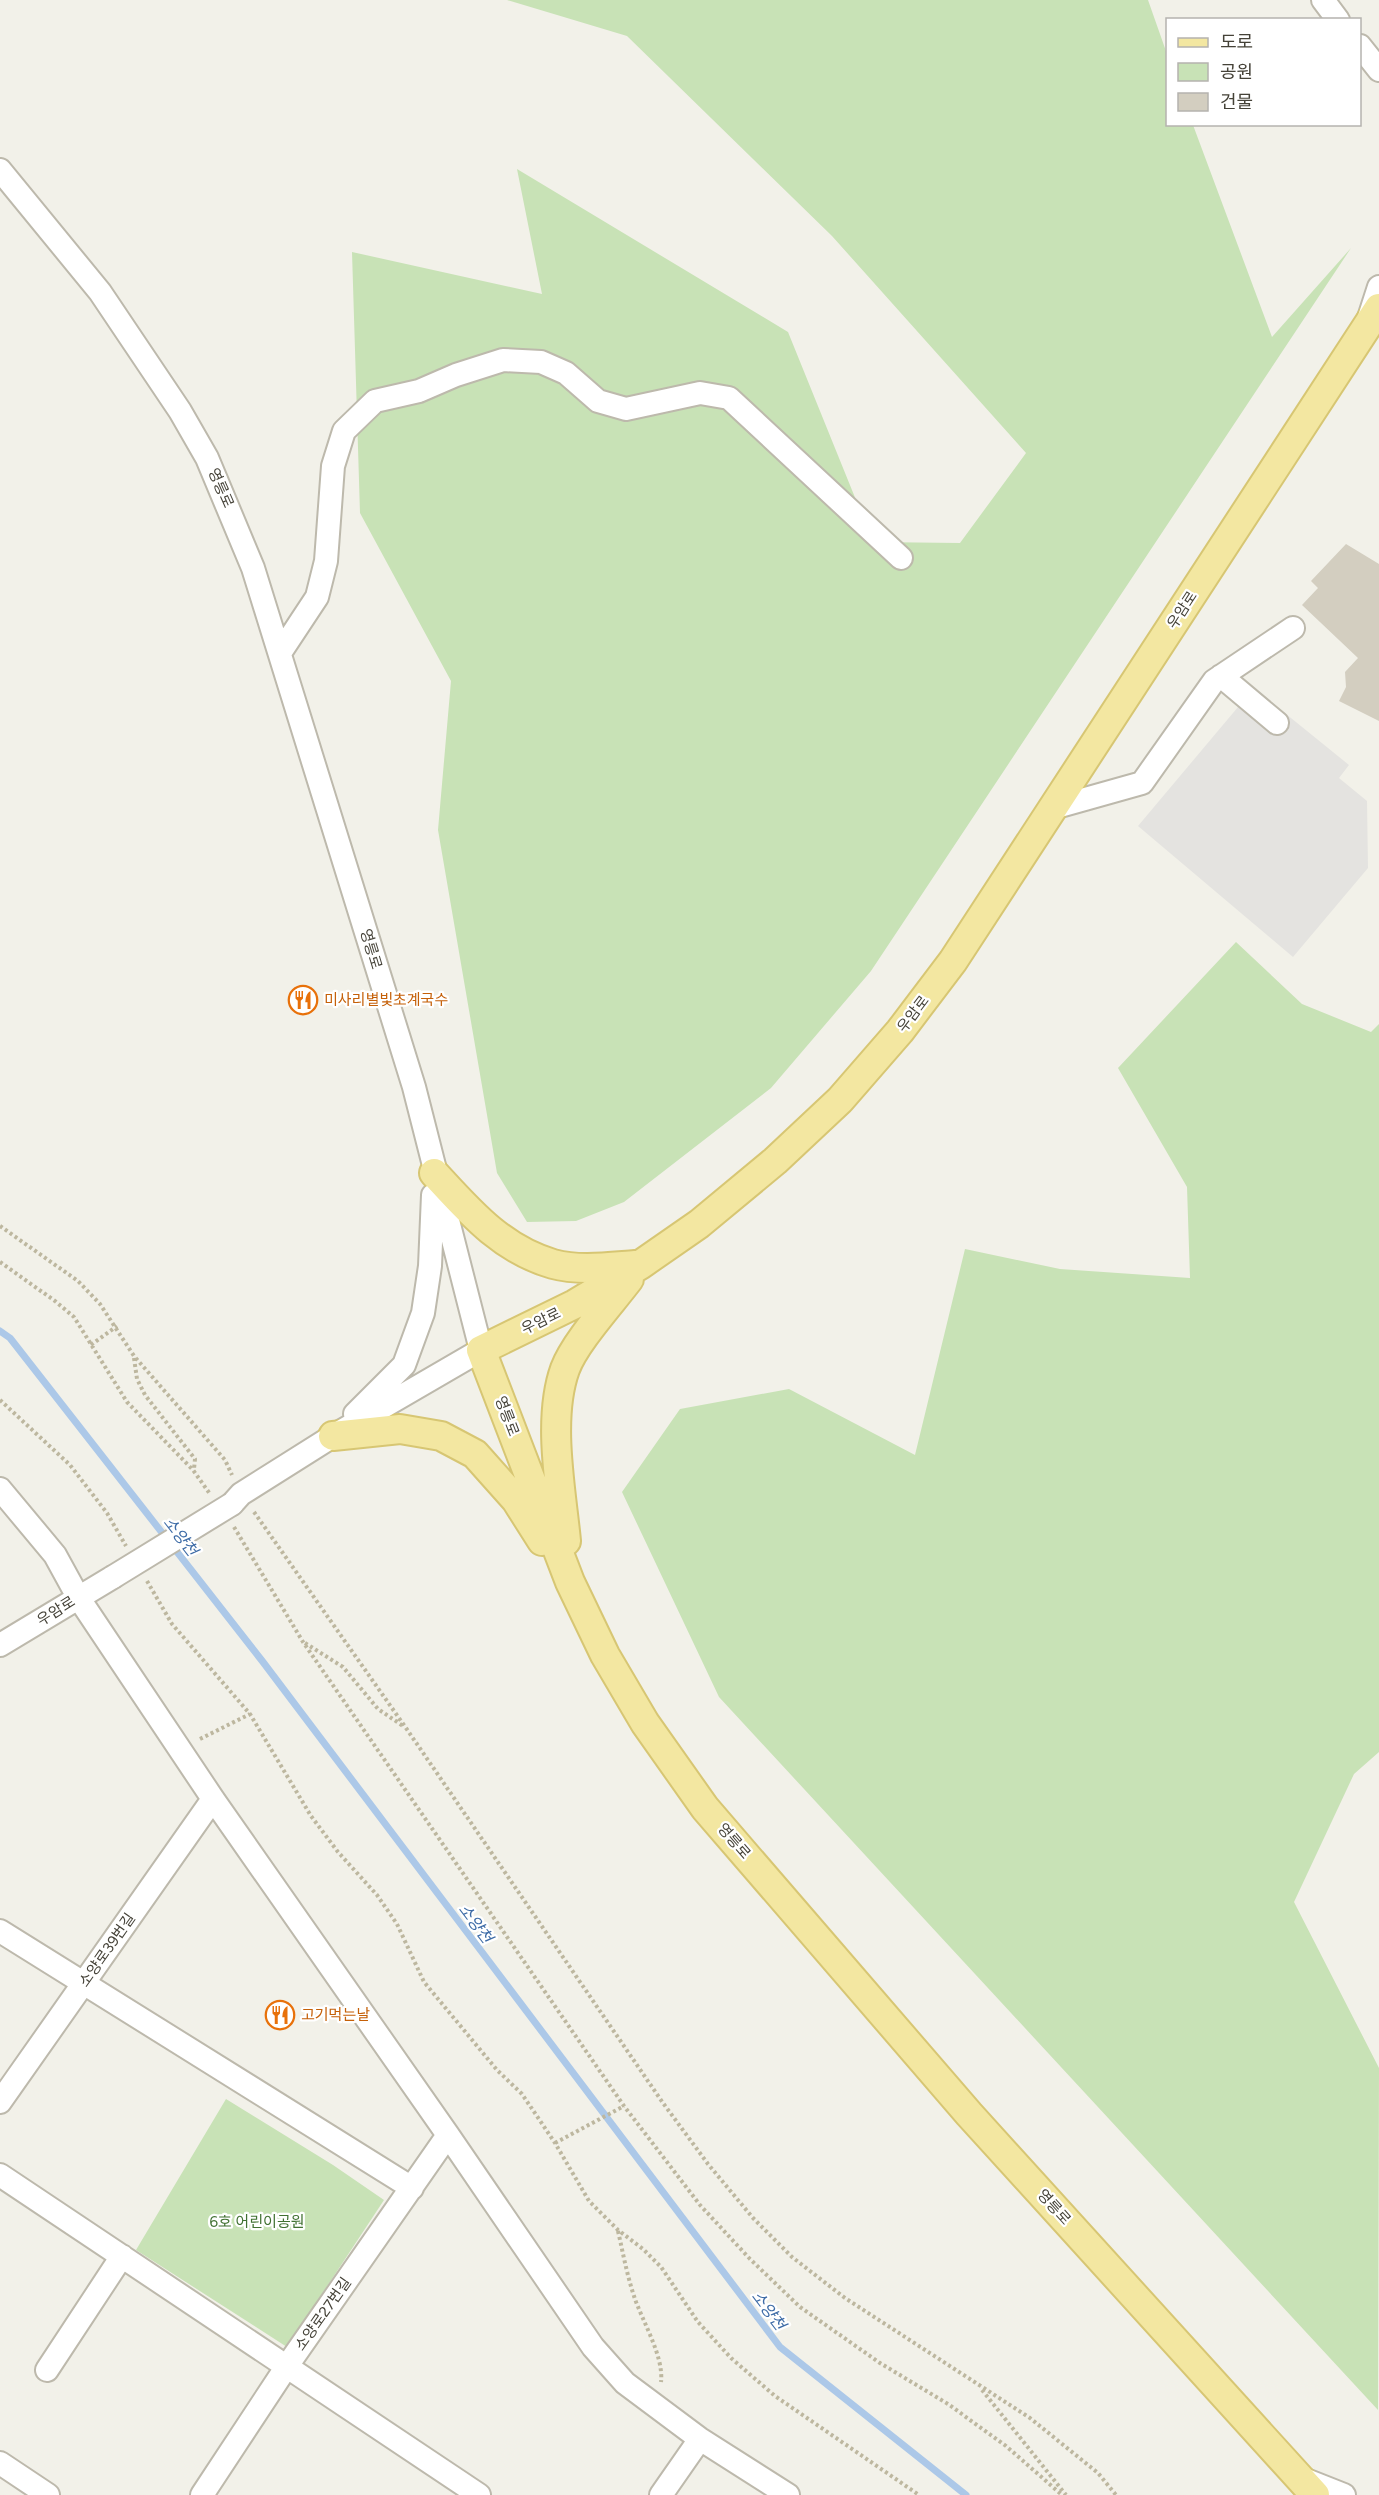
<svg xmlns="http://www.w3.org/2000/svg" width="1379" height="2495" font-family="Figtree,'Noto Sans KR',sans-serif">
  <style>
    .green { fill: #c8e2b6 }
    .parking { fill: #e4e3e0 }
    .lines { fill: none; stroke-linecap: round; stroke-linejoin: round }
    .stream { stroke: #acc8e8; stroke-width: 7 }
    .building { fill: #d3cec0 }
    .minor-casing { stroke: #bdb9ac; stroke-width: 26 }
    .major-casing { stroke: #d7c673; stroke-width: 32 }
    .path { stroke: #bdb79f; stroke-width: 4; stroke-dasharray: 3 3; stroke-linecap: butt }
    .minor { stroke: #fff; stroke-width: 22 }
    .major { stroke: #f3e7a1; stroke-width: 28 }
    .minor-bridge-casing { stroke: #bdb9ac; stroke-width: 26; stroke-linecap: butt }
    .minor-bridge { stroke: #fff; stroke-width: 22 }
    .labels { text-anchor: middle; stroke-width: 4.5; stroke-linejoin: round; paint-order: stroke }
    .street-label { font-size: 15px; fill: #454238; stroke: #fff }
    .food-label { font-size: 15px; fill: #c56008; stroke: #fff; text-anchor: start }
    .park-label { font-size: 15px; fill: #417132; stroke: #fff }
    .water-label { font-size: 16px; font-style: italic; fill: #3d6ba6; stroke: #fff }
  </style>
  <rect width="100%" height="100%" fill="#f2f1e9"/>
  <!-- green -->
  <path class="green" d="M507,0H1148L1167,54L1168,124L1193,125L1272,337L1351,248L871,971L771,1088L624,1202L576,1221L527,1222L497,1173L438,830L451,681L360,513L352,252L542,294L517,169L788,332L873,542L960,543L1026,453L832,236L627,36Z
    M1236,942L1302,1004L1371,1032L1379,1024V1752L1354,1774L1294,1902L1379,2068L1378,2410L719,1697L622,1492L680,1409L789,1389L915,1455L965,1249L1060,1269L1190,1278L1187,1187L1118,1068Z
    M226,2099L333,2165L384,2200L287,2347L136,2250Z"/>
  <!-- parking -->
  <path class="parking" d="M1254,688L1349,765L1339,778L1367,801L1368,868L1293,957L1138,826Z"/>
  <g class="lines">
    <!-- stream -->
    <path class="stream" d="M0,1331L10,1338L263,1662L780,2347L966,2495"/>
  </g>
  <!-- building -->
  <path class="building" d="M1346,544L1379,564V721L1339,701L1346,687L1345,672L1358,658L1302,605L1318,588L1311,581Z"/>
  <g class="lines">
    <!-- minor casing -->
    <g class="minor-casing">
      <path id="minor" d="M1323,0L1338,20
        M1360,46L1379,70
        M0,170L100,292L180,411L207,458L253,568L414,1087L481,1350L333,1436L241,1494L232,1504
        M1367,324L1379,287
        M280,653L317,597L326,561L333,466L344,431L375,401L419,391L456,375L503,360L541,362L566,373L598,401L626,409L700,393L729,398L901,558
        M1221,676L1277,723
        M1053,808L1142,783L1214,681L1293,628
        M355,1414L404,1365L423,1313L430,1266L433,1195
        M0,1489L55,1555L78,1597L213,1799L448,2135L593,2347L625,2383L700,2439L788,2495
        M0,1645L113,1577
        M0,1931L412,2188
        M0,2102L213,1799
        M0,2175L479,2495
        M47,2370L122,2256
        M0,2463L48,2495
        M1301,2478L1344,2495
        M202,2495L287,2366L448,2135
        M661,2495L700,2439"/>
    </g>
    <!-- major casing -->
    <g class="major-casing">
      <path id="major" d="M434,1173C469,1211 501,1249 553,1264C579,1271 608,1267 635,1265
        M333,1436L400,1429L441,1436L475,1454L516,1500L542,1541
        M566,1541C561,1489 547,1419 565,1369C575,1342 611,1303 629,1279
        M1315,2495L969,2114L705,1808L645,1723L605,1655L570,1582L481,1350L575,1304L640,1265L699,1224L775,1161L840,1100L900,1031L953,961L1379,308"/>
    </g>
    <!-- path -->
    <path class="path" d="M0,1226L78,1281L100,1304L134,1356L225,1460L232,1475
      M0,1262L55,1301L74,1317L127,1402L193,1470L210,1494
      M91,1345L117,1326
      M134,1358L137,1379L145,1395L195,1459L194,1469
      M0,1400L70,1465L107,1513L126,1546
      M254,1512L406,1728L663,2103L708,2164L753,2218L792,2257L845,2298L1030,2418L1098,2473L1116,2495
      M234,1527L303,1642L624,2106L700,2205L750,2259L800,2307L880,2363L948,2404L1006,2446L1062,2495
      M147,1581L172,1624L250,1714L311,1816L338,1852L377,1895L397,1924L424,1982L497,2070L522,2094L555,2143L589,2201L618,2230L643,2249L661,2267L698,2322L731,2358L775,2396L919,2495
      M305,1643L343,1667L378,1709L403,1726
      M200,1739L250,1714
      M555,2143L624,2106
      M618,2231C623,2253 627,2275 634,2296C642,2321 664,2356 661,2382
      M982,2390L1066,2495"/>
    <!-- minor -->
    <use href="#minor" class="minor"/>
    <!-- major -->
    <use href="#major" class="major"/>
    <!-- minor-bridge casing -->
    <g class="minor-bridge-casing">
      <path id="minor-bridge" d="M113,1577L232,1504"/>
    </g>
    <!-- minor-bridge -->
    <use href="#minor-bridge" class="minor-bridge"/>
  </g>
  <!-- icons -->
  <defs>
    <g id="restaurant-ring" transform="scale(1.5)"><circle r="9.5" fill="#fff" stroke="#e8710a" stroke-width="1.5"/><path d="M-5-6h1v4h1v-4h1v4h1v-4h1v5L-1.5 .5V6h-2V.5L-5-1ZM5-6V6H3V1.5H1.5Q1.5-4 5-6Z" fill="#e8710a"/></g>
  </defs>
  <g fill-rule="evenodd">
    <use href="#restaurant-ring" x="303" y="1000"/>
    <use href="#restaurant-ring" x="280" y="2015"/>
  </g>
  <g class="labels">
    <!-- street labels -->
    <g class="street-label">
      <text transform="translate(221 488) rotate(66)" y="5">영릉로</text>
      <text transform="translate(1182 610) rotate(-57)" y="5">우암로</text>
      <text transform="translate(371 949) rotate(73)" y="5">영릉로</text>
      <text transform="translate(913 1014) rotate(-53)" y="5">우암로</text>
      <text transform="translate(541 1321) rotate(-26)" y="5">우암로</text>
      <text transform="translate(507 1416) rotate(69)" y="5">영릉로</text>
      <text transform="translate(56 1611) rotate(-32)" y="5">우암로</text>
      <text transform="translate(734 1841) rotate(49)" y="5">영릉로</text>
      <text transform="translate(107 1950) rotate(-55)" y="5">소양로39번길</text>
      <text transform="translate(1054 2207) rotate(48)" y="5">영릉로</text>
      <text transform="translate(323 2314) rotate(-55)" y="5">소양로27번길</text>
    </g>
    <!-- food labels -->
    <g class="food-label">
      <text x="324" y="1005">미사리별빛초계국수</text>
      <text x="301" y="2020">고기먹는날</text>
    </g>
    <!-- park labels -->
    <g class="park-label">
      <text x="257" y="2227">6호 어린이공원</text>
    </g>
    <!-- water labels -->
    <g class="water-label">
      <text transform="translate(181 1536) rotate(52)" y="6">소양천</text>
      <text transform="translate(476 1923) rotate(53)" y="6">소양천</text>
      <text transform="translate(769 2310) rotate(53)" y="6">소양천</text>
    </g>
  </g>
  <!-- legend -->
  <rect x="1166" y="18" width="195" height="108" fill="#ffffff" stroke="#b5b3af" stroke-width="1.5"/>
  <rect x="1178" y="38" width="30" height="9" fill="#f3e7a1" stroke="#b5b3af" stroke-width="1.5"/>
  <text x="1220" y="48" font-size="18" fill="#454238">도로</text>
  <rect x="1178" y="63" width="30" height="18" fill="#c8e2b6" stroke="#b5b3af" stroke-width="1.5"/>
  <text x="1220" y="78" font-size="18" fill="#454238">공원</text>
  <rect x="1178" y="93" width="30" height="18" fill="#d3cec0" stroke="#b5b3af" stroke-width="1.5"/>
  <text x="1220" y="108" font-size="18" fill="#454238">건물</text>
</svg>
